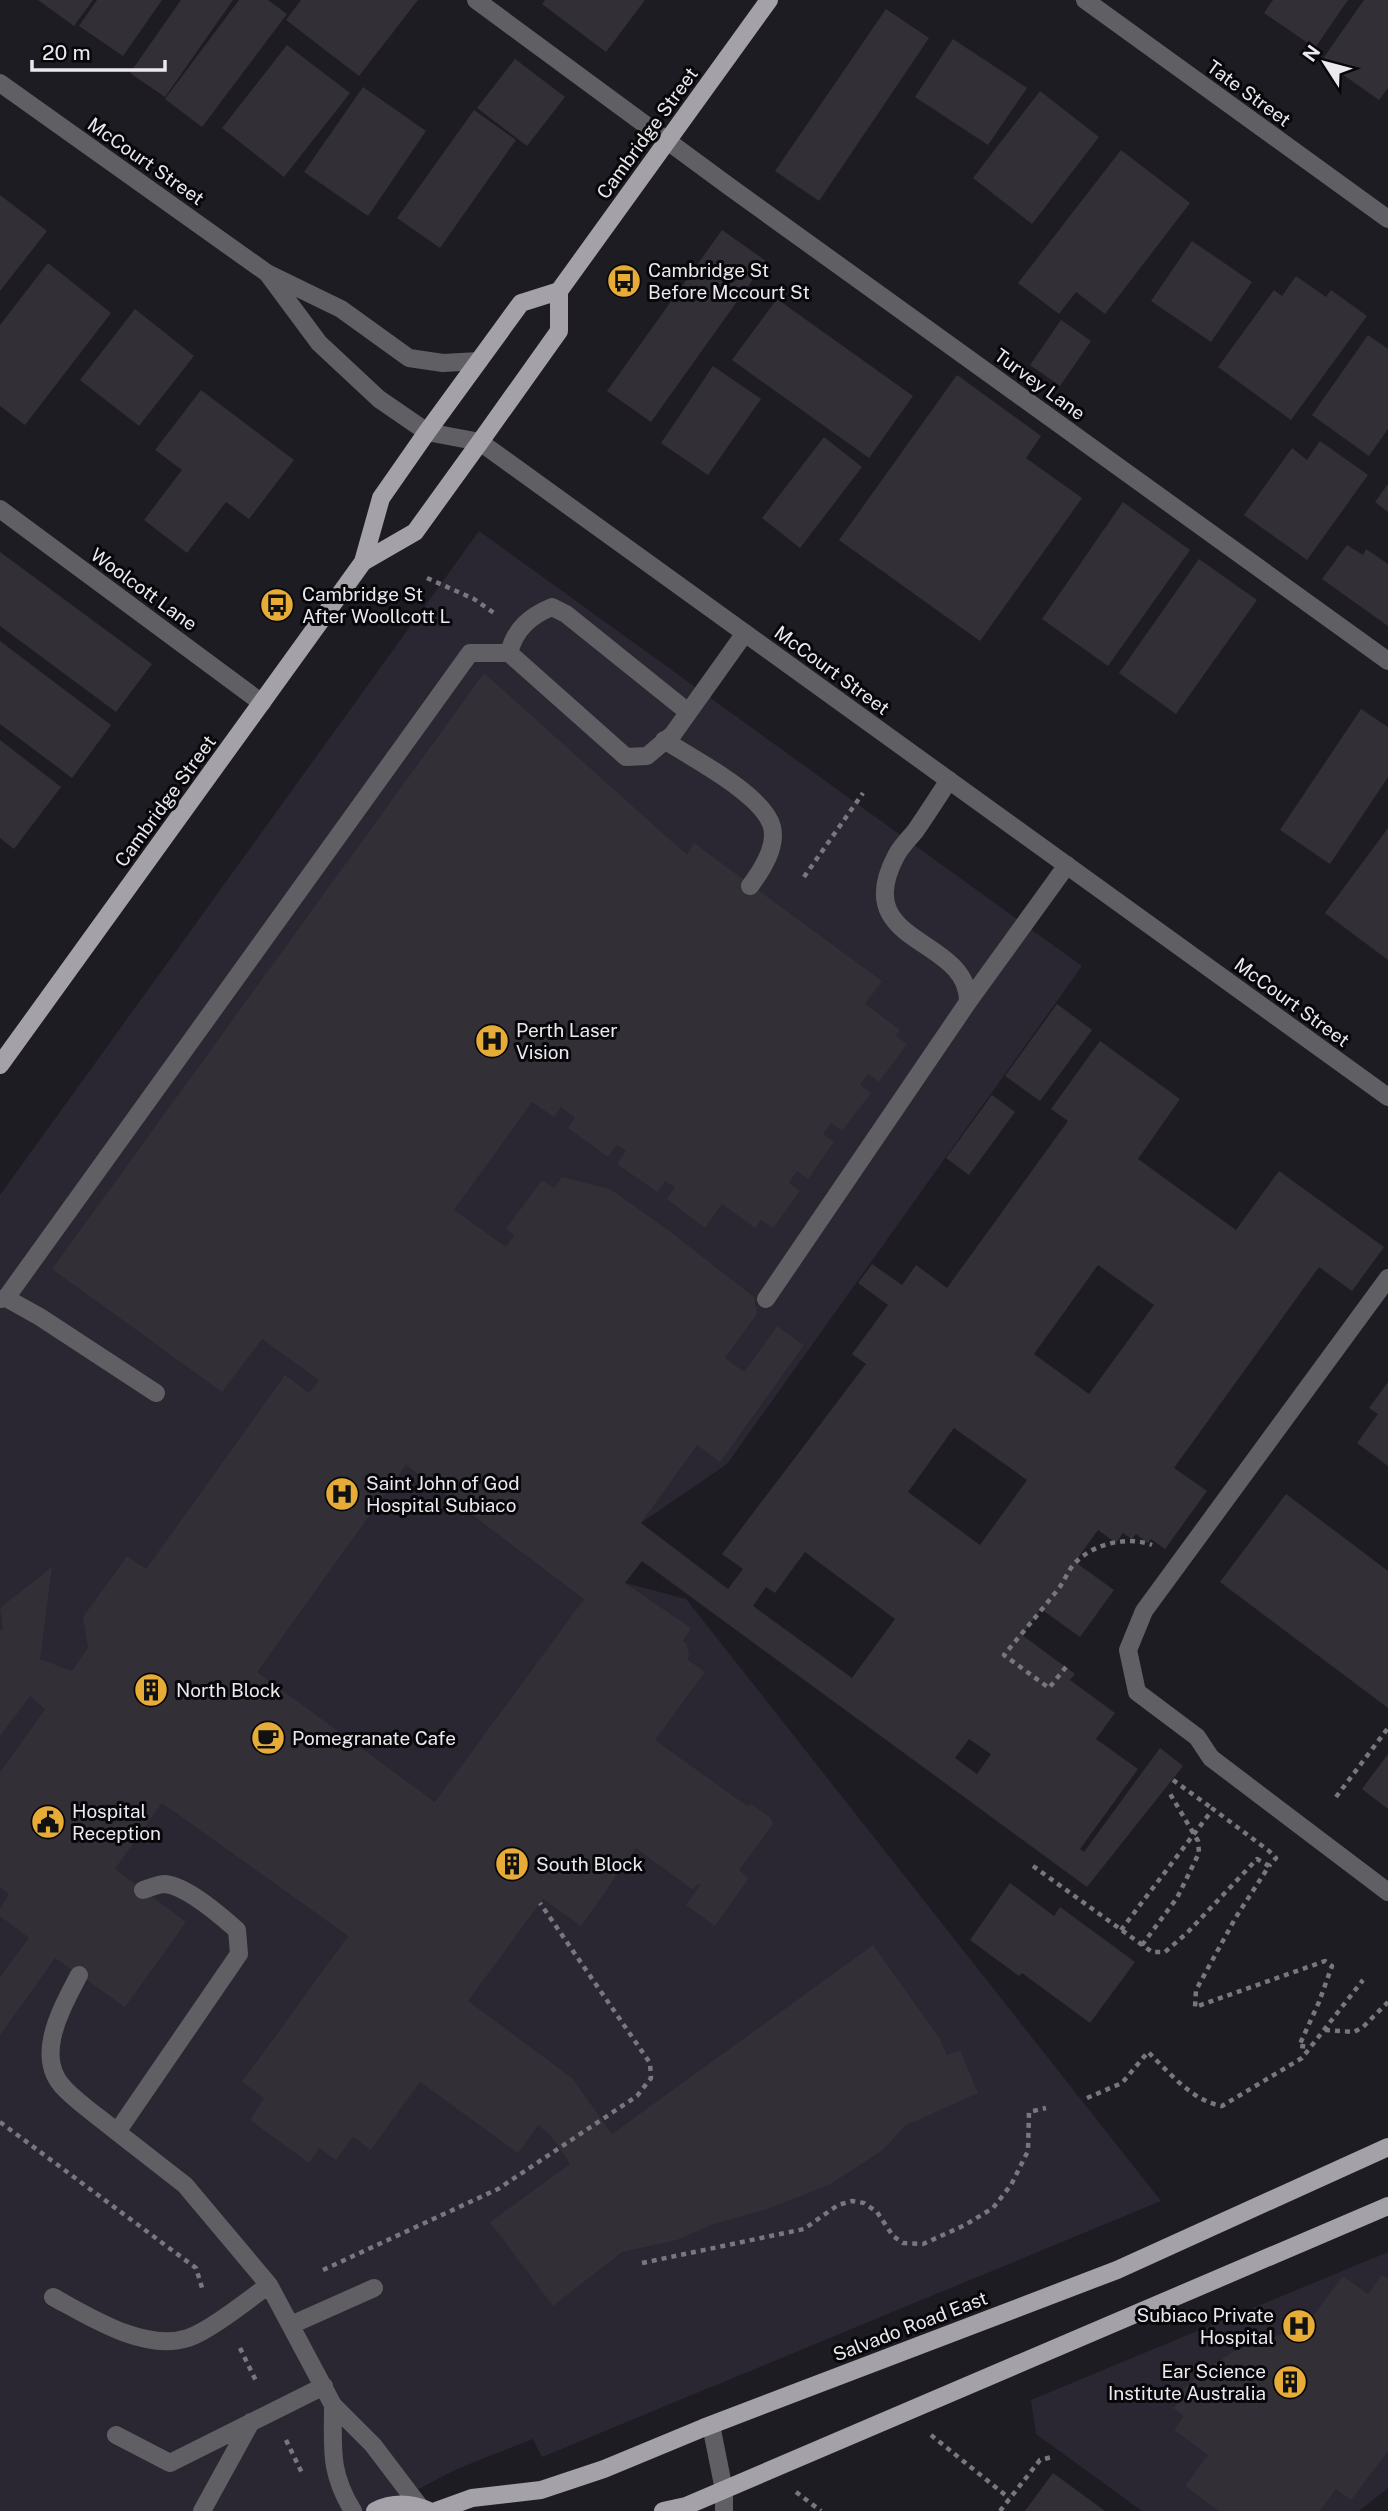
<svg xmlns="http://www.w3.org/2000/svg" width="1388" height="2511" font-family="'Public Sans',sans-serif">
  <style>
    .built { fill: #2a2632 }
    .building { fill: #322f37; fill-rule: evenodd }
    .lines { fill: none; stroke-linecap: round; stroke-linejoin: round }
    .path { stroke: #79777d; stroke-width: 4.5; stroke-dasharray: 5 5; stroke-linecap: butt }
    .service { stroke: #605f63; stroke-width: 18 }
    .minor { stroke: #605f63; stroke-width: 18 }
    .primary { stroke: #a4a1a9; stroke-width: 18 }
    .labels { text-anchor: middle; stroke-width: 6; stroke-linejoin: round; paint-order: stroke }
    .street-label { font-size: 19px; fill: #ebe9ee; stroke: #08070a }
    .poi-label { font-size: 19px; fill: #ebe9ee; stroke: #08070a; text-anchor: start }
  </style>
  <rect width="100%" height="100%" fill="#1e1c23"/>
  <!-- built -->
  <path class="built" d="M479,531L1082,966L727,1464L641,1523L623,1585L625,1583L686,1599L1161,2201L542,2457L533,2439L457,2469L376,2511H0V1195Z
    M1388,2252V2488L1359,2511H1142L1036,2434L1031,2400Z"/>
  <!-- building -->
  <path class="building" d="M38,0H93L74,26Z
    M97,0H162L123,56L79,26Z
    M181,0H233L165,97L130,73Z
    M239,0H268L287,14L202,127L165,99Z
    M301,0H418L359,76L286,20Z
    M545,0H645L606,52L542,4Z
    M1273,0H1348L1315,48L1264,13Z
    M1364,0H1388V88L1379,100L1322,60Z
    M886,9L929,38L819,201L775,171Z
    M953,39L1027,88L988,145L915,97Z
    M287,45L350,93L284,177L222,128Z
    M515,59L565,97L527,146L477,108Z
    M363,87L426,131L368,216L304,172Z
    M1040,91L1099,137L1032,224L973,178Z
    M474,110L516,140L440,248L397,218Z
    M1121,150L1190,203L1105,314L1076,292L1059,314L1018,283Z
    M0,195L47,231L0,291Z
    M722,230L766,261L651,422L607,391Z
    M1192,241L1252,282L1211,342L1151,301Z
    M48,263L111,313L25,425L0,406V325Z
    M1296,276L1326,297L1331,290L1367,316L1291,420L1218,367L1274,290L1282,296Z
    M777,299L913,396L869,458L732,360Z
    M135,309L194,356L139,426L80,380Z
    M1061,320L1091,341L1060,386L1030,365Z
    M1368,335L1388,349V429L1369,456L1312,415Z
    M713,366L761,399L708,475L661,443Z
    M957,375L1041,436L1026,458L1082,498L980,641L839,540Z
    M201,390L294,460L249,519L226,502L187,553L144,520L182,470L155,450Z
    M824,437L862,467L800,548L762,518Z
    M1320,441L1368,475L1307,560L1244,515L1292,448L1307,460Z
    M1388,484V512L1375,502Z
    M1123,502L1190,550L1108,666L1042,619Z
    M1347,545L1363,555L1366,549L1388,564V626L1322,579Z
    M0,552L152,664L116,712L0,626Z
    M1199,559L1257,600L1176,714L1119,673Z
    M0,641L111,725L72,778L0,724Z
    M484,673L687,855L694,843L882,981L865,1004L900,1030L896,1036L907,1044L879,1082L868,1074L860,1085L871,1093L842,1131L831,1123L823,1134L834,1142L808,1179L797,1171L789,1183L800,1191L773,1228L761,1220L755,1228L722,1204L705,1228L667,1199L675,1187L665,1181L657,1192L617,1164L626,1151L617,1145L608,1157L568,1128L575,1118L561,1107L554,1117L532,1102L454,1210L506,1247L514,1235L506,1229L542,1180L554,1188L562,1177L610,1189L668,1230L754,1297L757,1314L725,1358L744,1372L777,1326L804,1345L720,1462L697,1445L641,1523L728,1589L743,1569L722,1554L866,1364L852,1354L888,1305L858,1283L872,1264L902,1285L916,1265L947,1288L1068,1121L1051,1109L1100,1041L1180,1099L1138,1159L1236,1230L1279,1171L1384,1247L1352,1291L1319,1267L1174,1468L1207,1491L1165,1549L1151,1539L1148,1543L1136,1534L1132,1539L1123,1533L1116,1543L1098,1530L1075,1562L1114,1590L1080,1637L1041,1609L1022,1635L1075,1674L1070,1680L1115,1713L1096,1739L1138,1769L1080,1849L1084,1852L1160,1748L1183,1766L1087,1887L642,1561L625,1583L691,1628L683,1641L687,1644L689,1656L687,1659L705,1672L655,1740L747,1806L751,1804L771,1818L773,1824L739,1870L749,1878L715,1926L686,1905L700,1885L698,1884L693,1890L636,1848L581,1926L543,1899L468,2001L572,2078L612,2134L873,1945L939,2037L947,2055L960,2050L978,2093L905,2126L883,2150L829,2185L767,2209L711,2225L677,2240L622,2252L553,2306L490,2222L570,2164L551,2136L538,2125L518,2153L420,2082L371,2150L353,2137L336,2160L319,2148L309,2163L250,2120L264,2098L242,2082L348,1936L162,1803L115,1869L186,1922L125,2007L55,1958L0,2035V1977L29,1938L0,1916V1909L9,1894L0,1887V1772L45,1709L30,1696L0,1736V1630H3L0,1608L52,1567L40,1659L72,1671L88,1648L83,1617L127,1556L146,1569L285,1375L309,1393L319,1380L262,1339L222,1392L52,1269ZM1098,1265L1154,1305L1089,1394L1034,1354ZM954,1428L1027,1480L980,1545L908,1492ZM406,1465L584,1599L435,1802L257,1672ZM805,1552L895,1619L852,1678L753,1606L766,1587L775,1593ZM969,1739L991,1754L977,1774L955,1758Z
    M1361,709L1388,727V777L1330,864L1280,830Z
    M0,740L61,787L14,849L0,838Z
    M1388,828V960L1325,913Z
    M1057,1004L1092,1030L1040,1101L1005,1076Z
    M992,1095L1015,1112L969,1175L946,1158Z
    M1388,1382V1466L1357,1443L1378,1414L1369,1408Z
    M1286,1494L1388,1571V1708L1220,1582Z
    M1388,1754V1809L1362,1789Z
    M1010,1883L1054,1916L1060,1907L1135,1962L1090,2023L1022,1973L1019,1976L970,1940Z
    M1382,2275L1388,2279V2451L1351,2500L1336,2489L1320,2511H1219L1185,2486L1208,2455L1174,2430L1184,2416L1173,2408L1182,2398L1177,2395L1205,2370L1233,2352L1263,2339L1303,2329L1343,2276L1368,2294Z
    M1053,2473L1105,2511H1025Z"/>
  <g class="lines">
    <!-- path -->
    <path class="path" d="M427,578L474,599L494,613
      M804,877L863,793
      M1066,1667L1049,1688L1004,1655C1022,1633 1041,1611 1059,1588C1065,1580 1069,1568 1077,1561C1096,1543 1128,1536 1152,1545
      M1173,1780L1213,1809
      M1336,1797L1388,1728
      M1033,1866L1152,1952H1165L1187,1933L1257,1859L1269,1866L1236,1917L1196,1990L1195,2007L1325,1961L1332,1966L1319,2002L1299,2046L1310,2047
      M1121,1930L1213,1809L1269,1851L1276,1858L1269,1866
      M1142,1945L1177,1898L1199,1853L1198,1841L1169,1792
      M1325,2030L1354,2032L1363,2027L1388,2002
      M1087,2098L1122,2083L1148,2052C1169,2072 1192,2101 1222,2106L1302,2058L1363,1980
      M0,2122L196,2268L203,2291
      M642,2263L804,2229L838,2205L852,2201L864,2203L877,2212L893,2236L903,2243L923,2244L965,2225L993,2208L1011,2185L1028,2151L1029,2112L1046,2108
      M323,2270L498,2189L637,2096L651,2078L650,2063L540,1903
      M240,2348L257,2383
      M931,2435L1009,2498
      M286,2440L302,2473
      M796,2492L821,2511
      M1000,2511L1040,2460L1052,2457"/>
    <!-- service -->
    <path class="service" d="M476,0L730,187L1388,661
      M0,509L262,703
      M509,653C515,629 530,616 552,607L566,614L688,712
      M664,740C692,758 764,795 772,827C777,847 762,870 750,886
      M949,780C938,797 927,814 916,830C910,838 901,846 896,856C848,946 969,936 968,1002
      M1388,1278L1144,1611L1128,1650L1137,1692L1197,1737L1211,1758L1388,1892
      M6,1298L470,653H509L626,757L647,756L673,734L745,633
      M0,1299L6,1298L40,1317L156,1393
      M766,1299L968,1002L1067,865
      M79,1975C62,2008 32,2058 66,2090C81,2105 100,2118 117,2132L239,1954L237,1930C221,1916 187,1886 165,1884C159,1884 149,1888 143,1890
      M117,2132L185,2185L269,2285L333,2405L373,2445L420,2507
      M53,2297C90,2317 144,2352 188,2338C211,2330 249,2299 269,2285
      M291,2325L374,2288
      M333,2405C333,2449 329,2472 353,2511
      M711,2425L724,2490V2511
      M116,2435L170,2463L324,2386
      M202,2511L251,2422"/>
    <!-- minor -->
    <path class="minor" d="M1085,0L1388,219
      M0,83L267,273L341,309L409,358L443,363L479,361
      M267,273L319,343L379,399L427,432L480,442L1388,1097"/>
    <!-- primary -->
    <path class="primary" d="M363,562L415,532L480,442L559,331V291
      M0,1065L363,562L381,498L427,432L521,303L559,291L769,0
      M375,2511C393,2502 411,2503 429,2511
      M436,2511L472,2498L541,2490L604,2469L703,2428L1117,2270L1388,2147
      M663,2511L686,2506L1388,2206"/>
  </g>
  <!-- icons -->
  <defs>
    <g id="bus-disc" transform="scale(1.75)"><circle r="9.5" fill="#e7ac37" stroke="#08070a"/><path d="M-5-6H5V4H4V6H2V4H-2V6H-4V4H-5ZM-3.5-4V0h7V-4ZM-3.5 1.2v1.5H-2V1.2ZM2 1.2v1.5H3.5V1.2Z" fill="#111"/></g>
    <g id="hospital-disc" transform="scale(1.75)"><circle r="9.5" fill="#e7ac37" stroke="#08070a"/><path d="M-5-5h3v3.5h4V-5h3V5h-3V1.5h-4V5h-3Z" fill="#111"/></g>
    <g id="building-disc" transform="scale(1.75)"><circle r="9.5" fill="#e7ac37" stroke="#08070a"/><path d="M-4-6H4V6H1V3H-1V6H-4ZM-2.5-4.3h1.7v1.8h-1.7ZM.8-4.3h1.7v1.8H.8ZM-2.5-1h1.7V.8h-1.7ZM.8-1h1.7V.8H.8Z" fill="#111"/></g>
    <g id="cafe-disc" transform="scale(1.75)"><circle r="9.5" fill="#e7ac37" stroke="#08070a"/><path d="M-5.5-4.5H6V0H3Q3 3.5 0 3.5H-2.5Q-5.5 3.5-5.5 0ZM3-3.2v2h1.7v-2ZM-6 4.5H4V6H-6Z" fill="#111"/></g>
    <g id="civic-disc" transform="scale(1.75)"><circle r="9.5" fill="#e7ac37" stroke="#08070a"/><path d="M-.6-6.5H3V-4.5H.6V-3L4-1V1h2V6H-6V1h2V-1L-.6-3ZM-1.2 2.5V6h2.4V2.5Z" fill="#111"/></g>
  </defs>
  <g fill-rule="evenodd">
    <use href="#bus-disc" x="624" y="281"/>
    <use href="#bus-disc" x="277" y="605"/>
    <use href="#hospital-disc" x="492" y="1041"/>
    <use href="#hospital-disc" x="342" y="1494"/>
    <use href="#building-disc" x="151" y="1690"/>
    <use href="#cafe-disc" x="268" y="1738"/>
    <use href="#civic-disc" x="48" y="1822"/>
    <use href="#building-disc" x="512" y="1864"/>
    <use href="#hospital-disc" x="1299" y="2326"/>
    <use href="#building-disc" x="1290" y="2382"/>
  </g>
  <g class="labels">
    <!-- street labels -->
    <g class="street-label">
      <text transform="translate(1249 93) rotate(36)" y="7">Tate Street</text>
      <text transform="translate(647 133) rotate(-54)" y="7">Cambridge Street</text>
      <text transform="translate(146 161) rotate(35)" y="7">McCourt Street</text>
      <text transform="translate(1040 384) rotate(36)" y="7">Turvey Lane</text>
      <text transform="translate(144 589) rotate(36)" y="7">Woolcott Lane</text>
      <text transform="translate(832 670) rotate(36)" y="7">McCourt Street</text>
      <text transform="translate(165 801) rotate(-54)" y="7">Cambridge Street</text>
      <text transform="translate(1292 1002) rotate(36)" y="7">McCourt Street</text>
      <text transform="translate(910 2326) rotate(-21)" y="7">Salvado Road East</text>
    </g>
    <!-- poi labels -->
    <g class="poi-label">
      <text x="648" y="277">Cambridge St<tspan x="648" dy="22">Before Mccourt St</tspan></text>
      <text x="302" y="601">Cambridge St<tspan x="302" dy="22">After Woollcott L</tspan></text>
      <text x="516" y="1037">Perth Laser<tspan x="516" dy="22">Vision</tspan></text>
      <text x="366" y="1490">Saint John of God<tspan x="366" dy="22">Hospital Subiaco</tspan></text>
      <text x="176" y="1697">North Block</text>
      <text x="292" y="1745">Pomegranate Cafe</text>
      <text x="72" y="1818">Hospital<tspan x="72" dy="22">Reception</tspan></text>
      <text x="536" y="1871">South Block</text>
      <text x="1274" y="2322" text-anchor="end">Subiaco Private<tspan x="1274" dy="22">Hospital</tspan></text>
      <text x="1266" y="2378" text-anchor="end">Ear Science<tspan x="1266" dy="22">Institute Australia</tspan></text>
    </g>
  </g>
  <!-- north arrow -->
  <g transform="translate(1325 63) rotate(306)" stroke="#08070a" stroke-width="5" paint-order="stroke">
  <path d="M0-5L12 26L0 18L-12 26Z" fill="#ebe9ee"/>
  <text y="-10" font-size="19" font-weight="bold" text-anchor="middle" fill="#ebe9ee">N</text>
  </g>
  <!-- scale -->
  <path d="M32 60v10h133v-10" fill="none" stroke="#ebe9ee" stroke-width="3.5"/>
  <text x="42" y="60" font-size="21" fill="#ebe9ee" stroke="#08070a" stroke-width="5" paint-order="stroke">20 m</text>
</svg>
